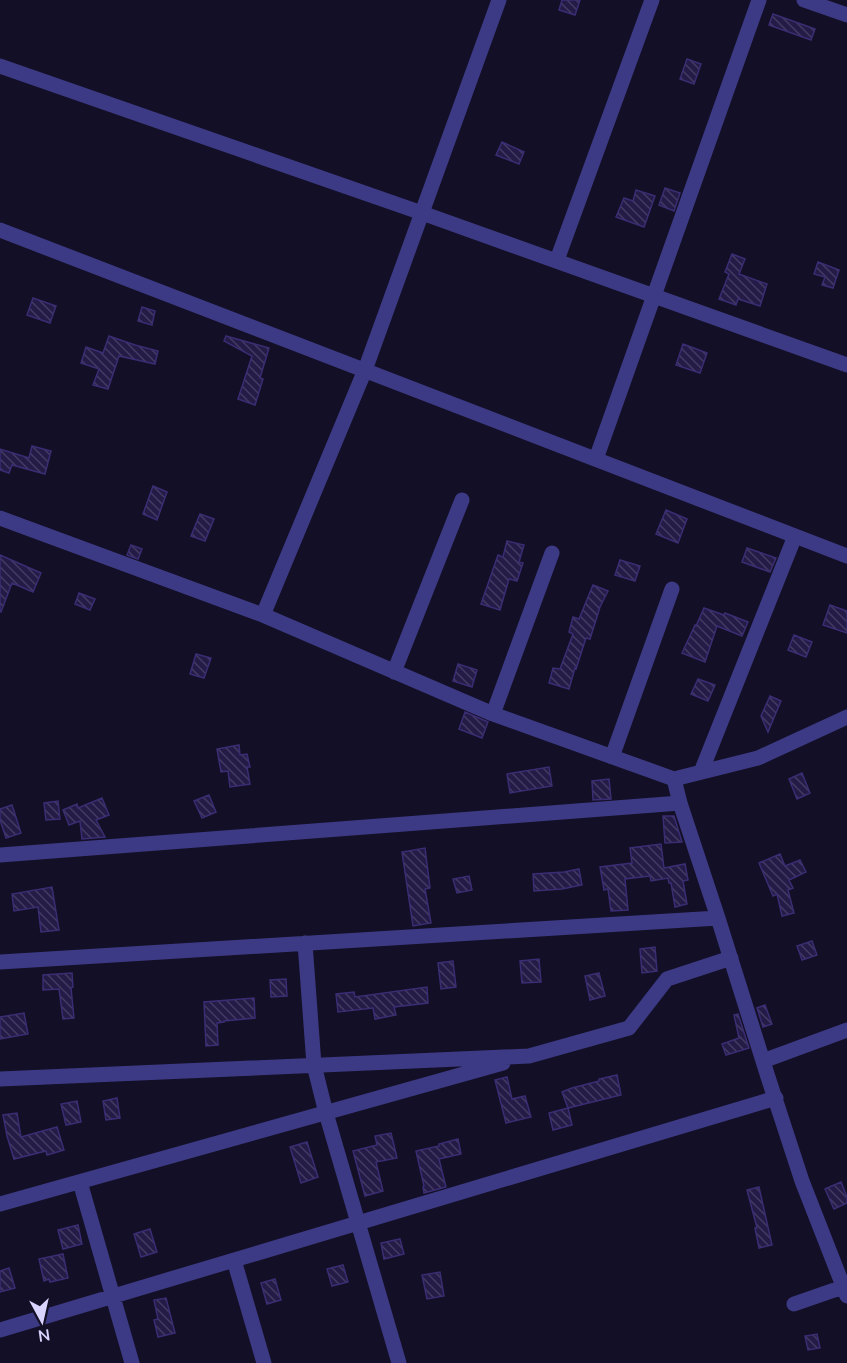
<svg xmlns="http://www.w3.org/2000/svg" width="847" height="1363" font-family="'Nunito Sans',sans-serif">
  <style>
    .building { fill: url(#building-back-hatch); stroke: #3b2d73; stroke-width: 1.5 }
    .lines { fill: none; stroke-linecap: round; stroke-linejoin: round }
    .minor { stroke: #3d3a85; stroke-width: 15 }
  </style>
  <defs>
    <pattern id="building-back-hatch" width="6" height="6" patternUnits="userSpaceOnUse" patternTransform="scale(1.5)"><rect width="6" height="6" fill="#241b47"/><path d="M-1 5l2 2M0 0l6 6M5-1l2 2" fill="none" stroke="#433b63"/></pattern>
  </defs>
  <rect width="100%" height="100%" fill="#130f26"/>
  <!-- building -->
  <path class="building" d="M562,0H580L575,15L559,10Z
    M773,14L815,29L811,40L769,25Z
    M687,59L701,64L694,84L680,79Z
    M502,142L524,152L519,164L496,155Z
    M665,188L680,193L674,211L659,205Z
    M636,190L655,196L644,227L616,217L624,198L633,201Z
    M732,254L745,259L739,274L767,284L760,306L738,299L736,305L719,299L729,274L725,272Z
    M818,262L839,270L833,288L822,285L825,277L814,274Z
    M33,298L56,306L50,323L27,315Z
    M142,307L155,311L152,325L138,321Z
    M109,336L135,345L158,351L155,364L119,356L108,389L93,385L99,369L81,363L86,347L103,353Z
    M226,336L269,348L260,378L263,379L255,405L238,399L252,356L224,341Z
    M683,344L707,353L700,373L676,365Z
    M32,446L51,451L45,474L12,465L9,473L0,470V449L29,458Z
    M153,486L167,492L157,520L143,514Z
    M666,510L687,519L678,543L656,534Z
    M200,514L214,519L205,541L191,536Z
    M507,541L524,545L519,562L523,563L517,581L509,579L500,610L481,604L498,555L503,557Z
    M131,545L142,549L138,559L127,555Z
    M747,548L776,558L770,572L742,562Z
    M0,555L41,573L33,592L12,583L1,612L0,611Z
    M620,560L640,566L635,581L615,575Z
    M593,585L608,591L600,607L590,639L586,638L576,669L575,668L569,689L549,683L553,668L560,669L573,634L569,632L573,617L579,619Z
    M79,593L95,599L90,610L75,604Z
    M830,605L847,611V633L823,625Z
    M704,608L724,615L725,613L748,622L742,636L717,626L705,662L682,653L695,625L696,626Z
    M794,635L812,642L806,657L788,650Z
    M196,654L211,658L204,678L190,674Z
    M458,664L477,670L472,687L453,681Z
    M698,679L715,685L708,701L691,694Z
    M770,696L781,701L768,732L761,716Z
    M465,712L488,722L482,738L459,729Z
    M239,745L240,755L247,754L250,767H247L250,784L230,787L228,771L221,772L217,749Z
    M549,767L552,786L510,793L507,774Z
    M802,773L810,793L797,799L789,779Z
    M609,779L611,799L593,800L592,781Z
    M209,795L216,812L202,818L194,801Z
    M102,798L109,815L96,820L105,837L82,839L80,821L69,825L63,810L77,804L78,808Z
    M58,801L60,819L46,820L44,803Z
    M12,805L21,833L6,838L0,820V809Z
    M663,816H674L682,842L665,843Z
    M661,844L664,868L685,864L688,880L683,881L687,904L675,907L671,883H669L668,878L651,881L650,876L625,879L628,910L611,911L608,889L604,890L600,867L632,863L630,848Z
    M425,848L430,888L425,889L431,923L413,926L402,852Z
    M780,854L785,866L800,860L806,872L789,880L793,888L788,890L794,913L782,916L777,894L773,896L759,863Z
    M579,869L582,885L562,889L534,891L533,874L564,872Z
    M469,876L472,890L457,893L453,879Z
    M52,887L59,930L41,932L38,907L14,911L12,894Z
    M812,941L817,955L802,960L797,946Z
    M655,947L657,971L642,973L640,949Z
    M539,959L541,982L522,983L520,961Z
    M453,961L456,987L441,989L438,963Z
    M72,973L73,987L71,988L74,1018L63,1019L59,989L43,990V975Z
    M599,973L605,996L590,1000L585,976Z
    M286,979L287,996L271,997L270,980Z
    M427,987L428,1003L394,1007L396,1015L375,1019L373,1008L338,1012L336,994L354,992L355,997Z
    M254,998L255,1018L224,1021V1022L217,1023L218,1045L206,1046L204,1002Z
    M765,1005L772,1024L763,1027L757,1008Z
    M24,1013L28,1034L0,1039V1017Z
    M738,1014L749,1048L726,1055L722,1044L739,1038L734,1015Z
    M617,1075L621,1095L568,1108L562,1092L572,1088L599,1081V1079Z
    M507,1077L512,1099L525,1096L531,1117L506,1123L495,1080Z
    M117,1098L120,1118L106,1120L103,1101Z
    M77,1101L81,1122L66,1125L61,1104Z
    M568,1108L572,1125L553,1130L549,1113Z
    M17,1113L21,1137L57,1127L64,1150L47,1155L46,1151L14,1159L7,1136L3,1115Z
    M391,1133L397,1158L376,1162L383,1191L365,1196L353,1151L377,1145L375,1136Z
    M458,1139L461,1154L439,1159L446,1187L424,1193L423,1187L424,1186L416,1151L439,1146V1144Z
    M307,1142L318,1177L301,1183L290,1147Z
    M841,1182L847,1197V1203L834,1209L825,1189Z
    M759,1187L772,1245L759,1248L755,1228H757L747,1190Z
    M78,1225L82,1244L63,1249L58,1230Z
    M150,1229L157,1252L141,1257L134,1234Z
    M400,1239L404,1254L384,1259L381,1243Z
    M63,1254L68,1278L50,1282L49,1279L44,1281L39,1259Z
    M343,1265L348,1282L332,1286L327,1269Z
    M9,1268L15,1288L0,1292V1271Z
    M440,1272L444,1296L427,1299L422,1275Z
    M275,1279L281,1300L267,1304L261,1283Z
    M166,1298L175,1333L158,1337L154,1320L158,1319L154,1300Z
    M817,1334L820,1348L808,1350L805,1336Z"/>
  <g class="lines">
    <!-- minor -->
    <path class="minor" d="M804,0L847,15
      M0,66L422,213L847,365
      M0,230L847,556
      M557,260L652,0
      M596,459L759,0
      M0,518L263,615L493,714L674,779L680,803L718,918L768,1077L802,1181L847,1296
      M263,615L365,370L499,0
      M394,672L462,500
      M493,714L552,553
      M612,757L672,589
      M701,772L795,536
      M674,779L758,758L847,717
      M0,855L680,803
      M305,943L314,1065L326,1113L399,1363
      M0,962L718,918
      M763,1061L847,1030
      M0,1079L529,1056L629,1028L667,979L731,958
      M80,1182L132,1363
      M0,1204L503,1063
      M234,1260L264,1363
      M794,1304L843,1287
      M0,1330L776,1098"/>
  </g>
  <!-- north arrow -->
  <g transform="translate(42 1321) rotate(172)" stroke="#130f26" stroke-width="4.5" paint-order="stroke">
  <path d="M0-4.5L10 22L0 15L-10 22Z" fill="#d9d4ff"/>
  <text y="-9" font-size="16" font-weight="bold" text-anchor="middle" fill="#d9d4ff">N</text>
  </g>
</svg>
